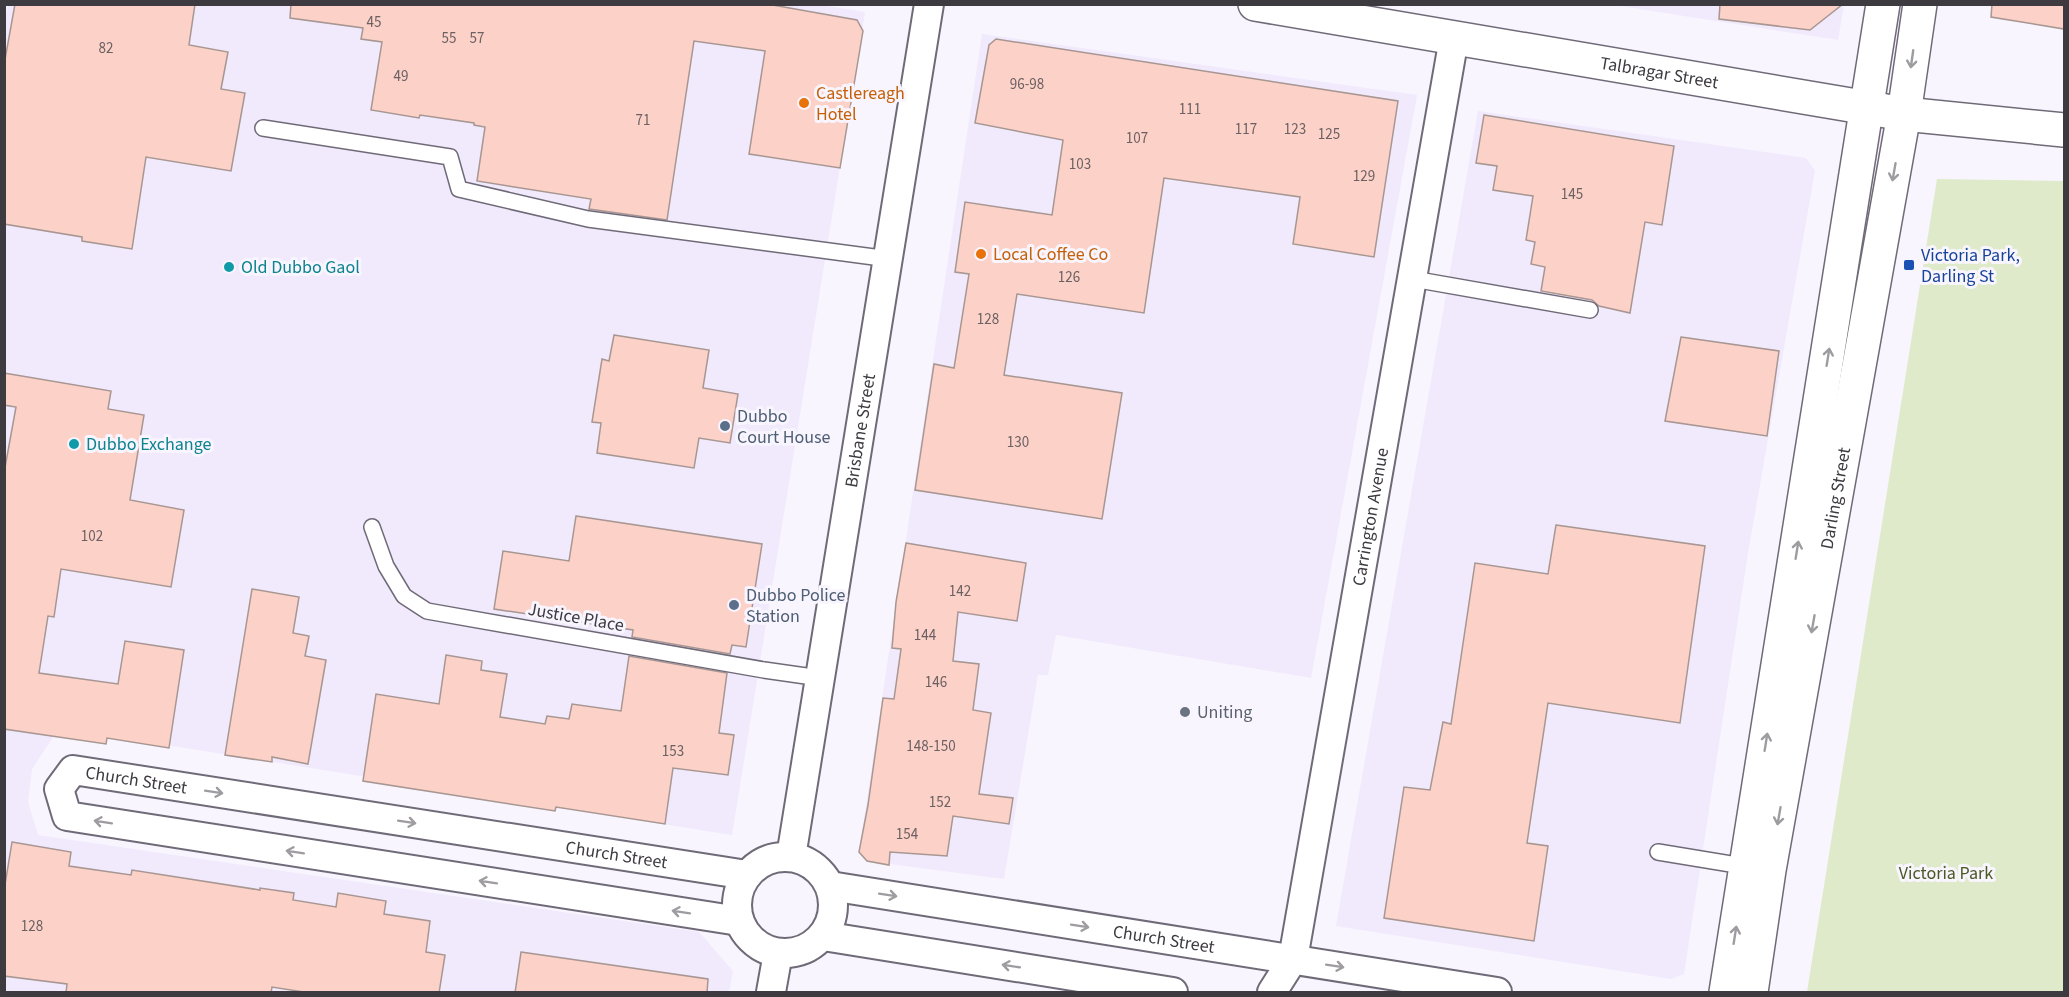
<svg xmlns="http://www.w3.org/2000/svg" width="2069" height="997" font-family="'Source Sans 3',sans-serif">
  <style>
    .built { fill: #f1e9fc }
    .green { fill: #dfeaca }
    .building { fill: #fbd1c8; stroke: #a79691; stroke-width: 1.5 }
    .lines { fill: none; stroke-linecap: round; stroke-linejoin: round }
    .service-casing { stroke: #706a78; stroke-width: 18 }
    .minor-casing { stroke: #706a78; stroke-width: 32 }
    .tertiary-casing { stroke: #706a78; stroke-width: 36 }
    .service { stroke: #fff; stroke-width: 15 }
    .minor { stroke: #fff; stroke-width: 28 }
    .tertiary { stroke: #fff; stroke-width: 33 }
    .oneway { stroke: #9e9ca0 }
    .food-dot { fill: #e8710a; stroke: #f8f5fe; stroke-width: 2 }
    .transit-dot { fill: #1a4fb4; stroke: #f8f5fe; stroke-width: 2 }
    .culture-dot { fill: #0f9aa8; stroke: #f8f5fe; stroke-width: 2 }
    .service-dot { fill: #5c6f8a; stroke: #f8f5fe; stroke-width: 2 }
    .worship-dot { fill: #6b7280; stroke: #f8f5fe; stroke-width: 2 }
    .labels { text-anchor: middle; stroke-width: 6; stroke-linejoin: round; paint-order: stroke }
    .number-label { font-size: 15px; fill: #6c6062 }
    .street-label { font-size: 18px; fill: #3d3a40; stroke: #f8f5fe }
    .food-label { font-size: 18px; fill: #c56008; stroke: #f8f5fe; text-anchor: start }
    .transit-label { font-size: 18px; fill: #164399; stroke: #f8f5fe; text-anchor: start }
    .culture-label { font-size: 18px; fill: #0d838f; stroke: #f8f5fe; text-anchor: start }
    .service-label { font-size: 18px; fill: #4e5e75; stroke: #f8f5fe; text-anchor: start }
    .worship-label { font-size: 18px; fill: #5b616d; stroke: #f8f5fe; text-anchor: start }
    .park-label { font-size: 18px; fill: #4b5923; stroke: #f8f5fe }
  </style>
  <rect width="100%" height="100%" fill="#f8f5fe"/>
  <!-- built -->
  <path class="built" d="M815,4L865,12L732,835L59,728L32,769L28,802L38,835L699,932L733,971L729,992H4V23L8,5Z
    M1614,5H1844L1838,40Z
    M982,34L1417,95L1311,678L1056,635L1048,675H1038L1004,879L867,861L859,852Z
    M1478,111L1806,158L1815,171L1748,553L1684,974L1671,979L1336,926Z"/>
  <!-- green -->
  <path class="green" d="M1937,179L2064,181V992H1807Z"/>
  <!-- building -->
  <path class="building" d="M15,4H195L189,45L228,52L221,89L245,93L231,171L146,157L132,249L82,241V237L4,224V65Z
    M291,4H767L857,20L863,31L840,168L749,154L765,51L694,41L667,220L589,209L591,199L477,181L485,127L474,125V123L420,115L419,118L371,110L382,42L361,39L363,28L290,18Z
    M1720,4H1843L1810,30L1719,19Z
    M1992,4H2064V29L1991,17Z
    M996,39L1398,101L1374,257L1293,244L1300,197L1164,178L1144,313L1017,294L1004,375L1122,393L1102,519L915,490L934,364L954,368L969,274L955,272L965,202L1052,215L1063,140L975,123L989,45Z
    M1484,115L1674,146L1662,225L1645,222L1630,313L1599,306L1592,300L1541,291L1545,267L1531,264L1535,242L1526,240L1533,196L1493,190L1497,166L1476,163Z
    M614,335L709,350L703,388L738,394L730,443L699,438L694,468L597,453L601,423L592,422L602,359L609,361Z
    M1681,337L1779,351L1767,436L1665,421Z
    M4,373L111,391L108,409L144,415L130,500L184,510L171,587L61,569L54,617L48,616L39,673L118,684L125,641L184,650L169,748L107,738L106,744L4,729V473L16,407L4,405Z
    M576,516L762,544L746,647L732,645L730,654L632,637L633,630L494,609L503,551L569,561Z
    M1556,525L1705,546L1680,723L1548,703L1527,843L1548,846L1534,941L1384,918L1404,787L1430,790L1443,722L1451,724L1475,563L1548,574Z
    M906,543L1026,563L1017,621L958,612L953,661L979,664L973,710L991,713L979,794L1013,798L1009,824L953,816L947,856L890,852L889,865L867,861L859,852L868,805L883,698L894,699L901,649L892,648L896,602Z
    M252,589L299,597L293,633L309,636L305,656L326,660L308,764L272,757V762L225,755Z
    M446,655L482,661L481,670L507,674L500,717L545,724L547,716L569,719L572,704L621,711L629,656L727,673L719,733L734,735L728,775L673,768L665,824L556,807L555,811L363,781L376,694L439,704Z
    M12,842L71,852L69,866L131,875L132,870L260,890V888L294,893L293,900L336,907L338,893L386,901L384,914L430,921L426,952L445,955L439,993H310L272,987L271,993H66L67,984L4,976V891Z
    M521,952L708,979L707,993H515Z"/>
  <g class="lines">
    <!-- service casing -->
    <g class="service-casing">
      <path id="service" d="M263,128L450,157L459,189L588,219L889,259
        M1413,279L1590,310
        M372,527L386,566L404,596L427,611L764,670L820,678
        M1658,852L1749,867"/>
    </g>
    <!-- minor casing -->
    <g class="minor-casing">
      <g id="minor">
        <circle cx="785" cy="905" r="48"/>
        <path id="s1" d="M791,857L929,4"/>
        <path id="s2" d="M830,886L1497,992"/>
        <path id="s3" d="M739,921L67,816L59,789L73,770L747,875"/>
        <path d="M823,936L1173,992"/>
        <path d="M771,992L778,953"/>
        <path id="s4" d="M1272,992L1293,959L1454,38"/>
      </g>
    </g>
    <!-- tertiary casing -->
    <g class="tertiary-casing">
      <g id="tertiary">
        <path id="s5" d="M1255,4L1904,114L2064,130"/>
        <path d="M1726,992L1883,4"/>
        <path id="s6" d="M1751,992L1769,870L1904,114L1920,4"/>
      </g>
    </g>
    <!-- service -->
    <use href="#service" class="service"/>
    <!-- minor -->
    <use href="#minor" class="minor"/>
    <!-- tertiary -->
    <use href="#tertiary" class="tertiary"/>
  </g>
  <!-- one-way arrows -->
  <defs><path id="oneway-shaft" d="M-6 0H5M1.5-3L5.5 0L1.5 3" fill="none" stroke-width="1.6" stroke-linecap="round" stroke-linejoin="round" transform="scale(1.5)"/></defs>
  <g class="oneway">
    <use href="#oneway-shaft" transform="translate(1912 59) rotate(98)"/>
    <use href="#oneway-shaft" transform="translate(1894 172) rotate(100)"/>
    <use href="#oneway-shaft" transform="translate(1828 357) rotate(-81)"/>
    <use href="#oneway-shaft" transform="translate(1797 550) rotate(-81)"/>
    <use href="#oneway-shaft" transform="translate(1813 624) rotate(100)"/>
    <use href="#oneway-shaft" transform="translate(1766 742) rotate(-81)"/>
    <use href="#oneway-shaft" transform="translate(214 792) rotate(9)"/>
    <use href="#oneway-shaft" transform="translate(1779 816) rotate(100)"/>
    <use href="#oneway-shaft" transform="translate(103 822) rotate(-171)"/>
    <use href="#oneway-shaft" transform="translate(407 822) rotate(9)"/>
    <use href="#oneway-shaft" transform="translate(295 852) rotate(-171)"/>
    <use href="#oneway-shaft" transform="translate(488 882) rotate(-171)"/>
    <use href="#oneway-shaft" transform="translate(888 895) rotate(9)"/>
    <use href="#oneway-shaft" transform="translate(681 912) rotate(-171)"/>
    <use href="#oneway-shaft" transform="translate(1080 926) rotate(9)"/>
    <use href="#oneway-shaft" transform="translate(1735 935) rotate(-81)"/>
    <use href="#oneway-shaft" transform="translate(1011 966) rotate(-171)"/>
    <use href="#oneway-shaft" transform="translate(1335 966) rotate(9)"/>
  </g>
  <!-- markers -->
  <g class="food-dot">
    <circle cx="804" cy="103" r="6"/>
    <circle cx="981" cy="254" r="6"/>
  </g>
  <rect class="transit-dot" x="1903" y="259" width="12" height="12" rx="3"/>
  <g class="culture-dot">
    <circle cx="229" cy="267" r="6"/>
    <circle cx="74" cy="444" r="6"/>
  </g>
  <g class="service-dot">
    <circle cx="725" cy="426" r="6"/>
    <circle cx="734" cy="605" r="6"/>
  </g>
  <circle class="worship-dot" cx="1185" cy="712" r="6"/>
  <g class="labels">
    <!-- number labels -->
    <g class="number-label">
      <text x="374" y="27">45</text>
      <text x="449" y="43">55</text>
      <text x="477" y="43">57</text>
      <text x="106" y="53">82</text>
      <text x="401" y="81">49</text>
      <text x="1027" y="89">96-98</text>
      <text x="1190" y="114">111</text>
      <text x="643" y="125">71</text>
      <text x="1246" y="134">117</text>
      <text x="1295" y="134">123</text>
      <text x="1329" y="139">125</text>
      <text x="1137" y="143">107</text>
      <text x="1080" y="169">103</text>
      <text x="1364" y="181">129</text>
      <text x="1572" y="199">145</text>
      <text x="1069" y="282">126</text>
      <text x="988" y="324">128</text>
      <text x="1018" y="447">130</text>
      <text x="92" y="541">102</text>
      <text x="960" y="596">142</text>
      <text x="925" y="640">144</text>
      <text x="936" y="687">146</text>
      <text x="931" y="751">148-150</text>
      <text x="673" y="756">153</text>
      <text x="940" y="807">152</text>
      <text x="907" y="839">154</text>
      <text x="32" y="931">128</text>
    </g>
    <!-- street labels -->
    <g class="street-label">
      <text dy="6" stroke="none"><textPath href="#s5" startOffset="410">Talbragar Street</textPath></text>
      <text dy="6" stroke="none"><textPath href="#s1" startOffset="432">Brisbane Street</textPath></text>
      <text dy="6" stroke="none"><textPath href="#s6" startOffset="501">Darling Street</textPath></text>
      <text dy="6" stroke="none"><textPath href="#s4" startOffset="488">Carrington Avenue</textPath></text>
      <text transform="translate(576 617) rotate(10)" y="6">Justice Place</text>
      <text dy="6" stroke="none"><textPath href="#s3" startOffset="796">Church Street</textPath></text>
      <text dy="6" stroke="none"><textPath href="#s3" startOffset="1282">Church Street</textPath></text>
      <text dy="6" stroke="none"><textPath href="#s2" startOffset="338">Church Street</textPath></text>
    </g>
    <!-- food labels -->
    <g class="food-label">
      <text x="816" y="99">Castlereagh<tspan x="816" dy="21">Hotel</tspan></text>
      <text x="993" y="260">Local Coffee Co</text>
    </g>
    <!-- transit labels -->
    <g class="transit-label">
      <text x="1921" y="261">Victoria Park,<tspan x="1921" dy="21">Darling St</tspan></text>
    </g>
    <!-- culture labels -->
    <g class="culture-label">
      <text x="241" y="273">Old Dubbo Gaol</text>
      <text x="86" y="450">Dubbo Exchange</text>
    </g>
    <!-- service labels -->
    <g class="service-label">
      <text x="737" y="422">Dubbo<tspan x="737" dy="21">Court House</tspan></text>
      <text x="746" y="601">Dubbo Police<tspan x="746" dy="21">Station</tspan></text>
    </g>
    <!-- worship labels -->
    <g class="worship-label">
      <text x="1197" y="718">Uniting</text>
    </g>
    <!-- park labels -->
    <g class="park-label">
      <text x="1946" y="879">Victoria Park</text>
    </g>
  </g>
  <!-- border -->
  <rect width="2069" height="997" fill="none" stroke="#3d3a40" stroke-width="12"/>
</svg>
